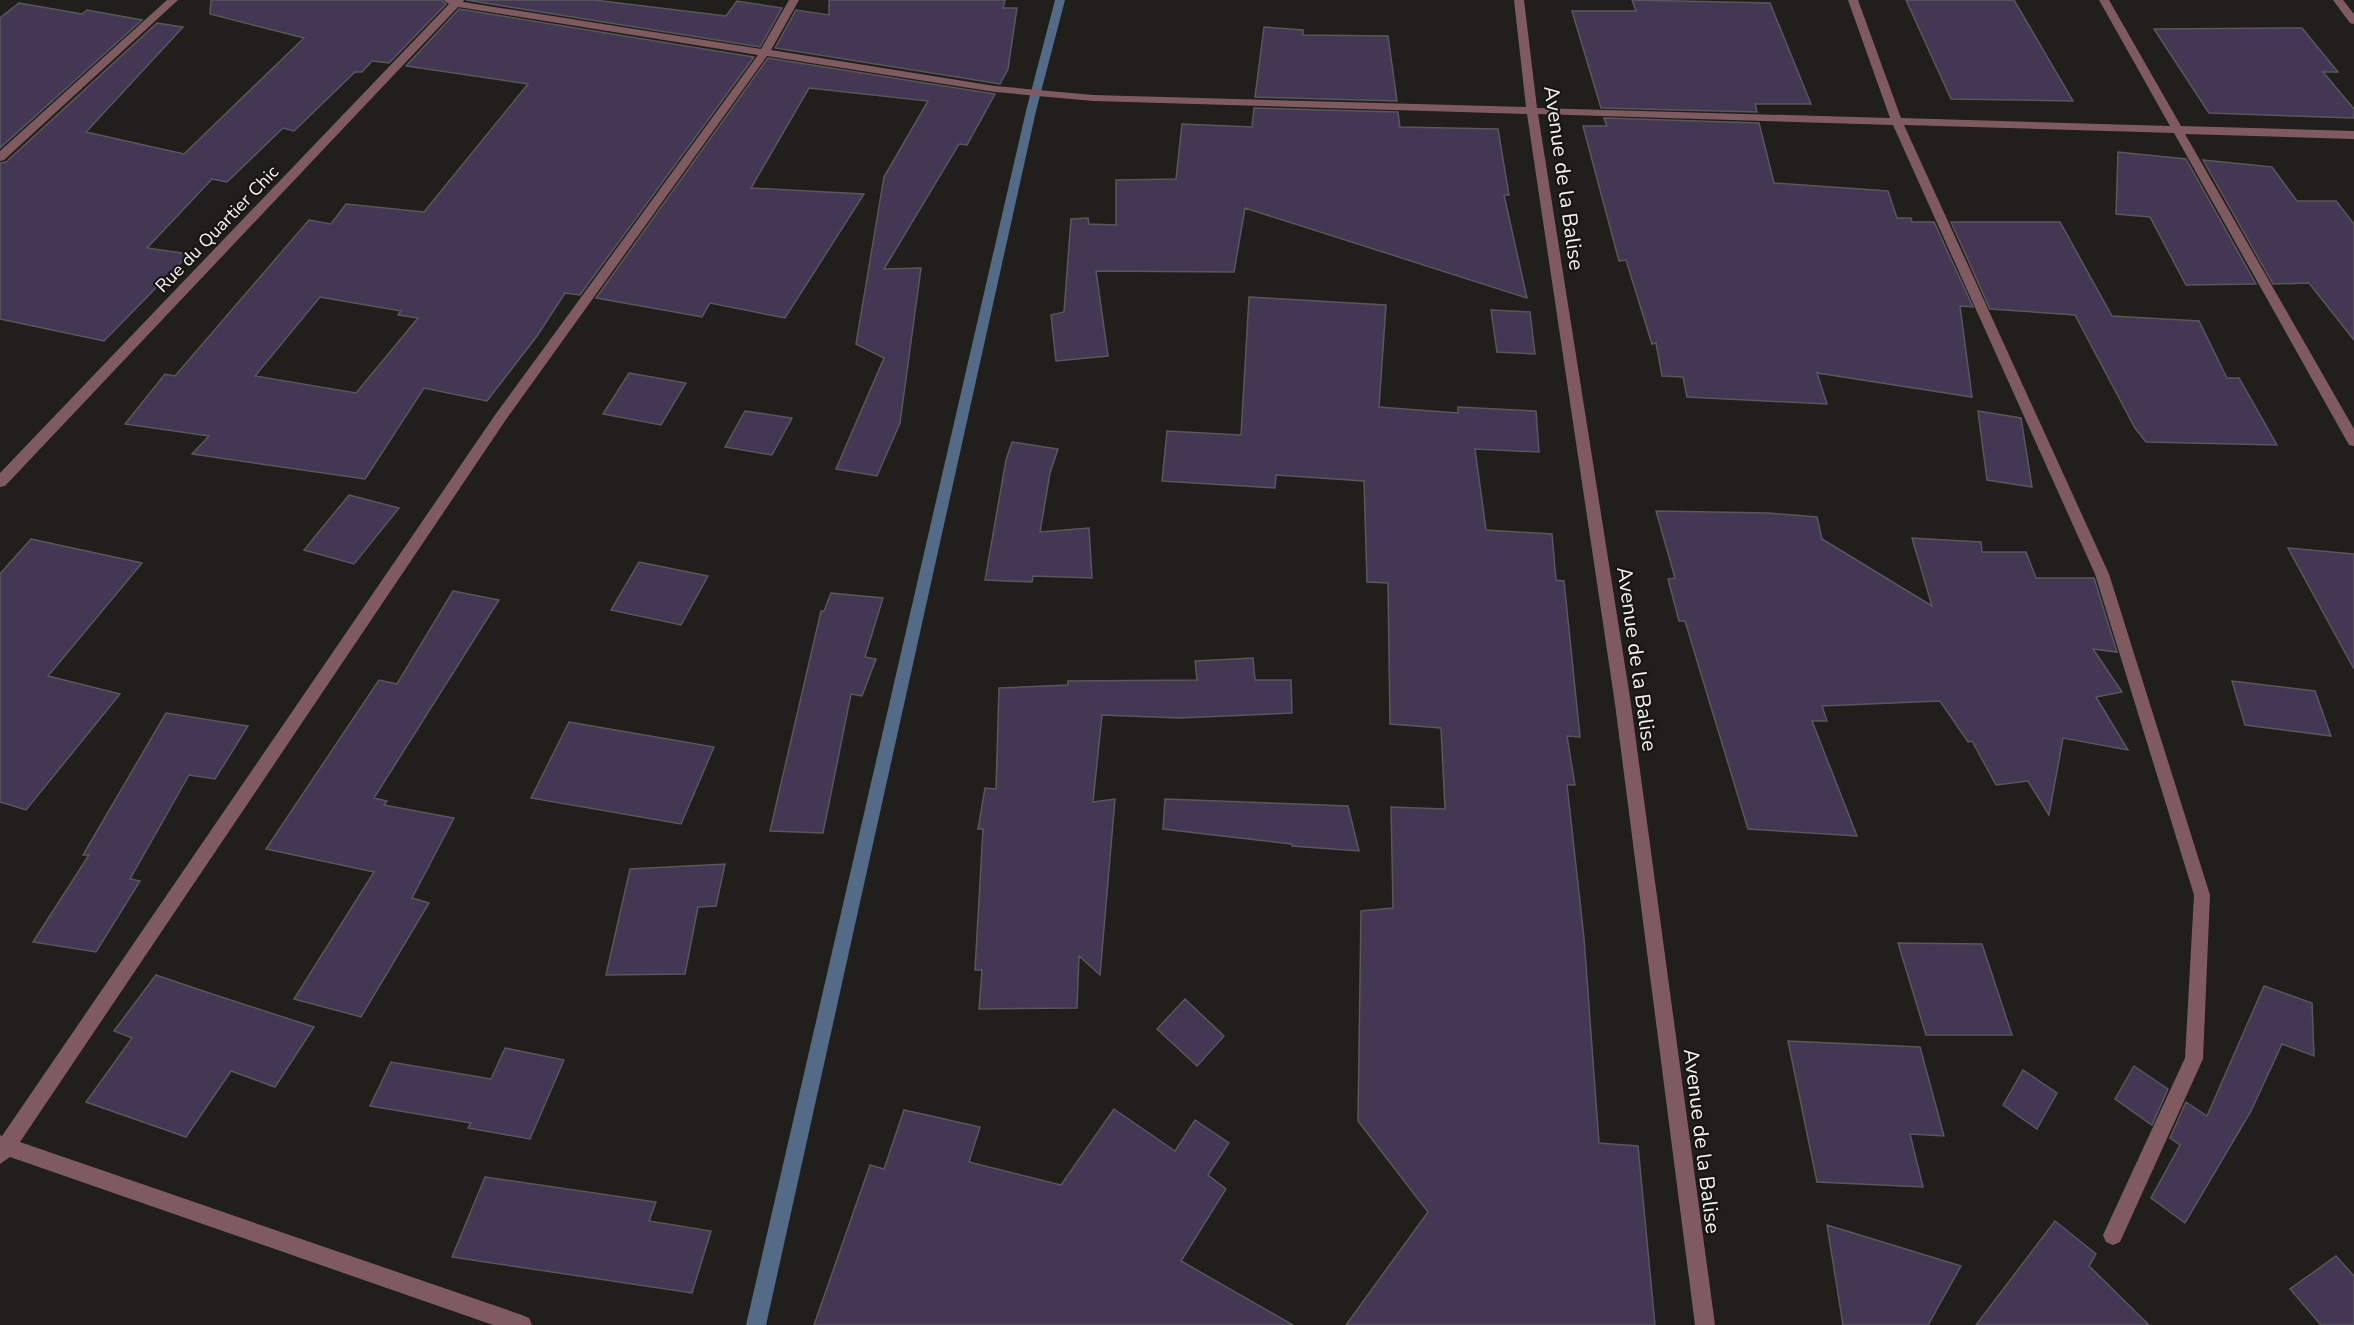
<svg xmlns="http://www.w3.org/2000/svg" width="2354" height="1325" font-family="'Nunito Sans',sans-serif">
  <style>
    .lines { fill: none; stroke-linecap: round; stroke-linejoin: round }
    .stream { fill: #546b87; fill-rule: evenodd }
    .building { fill: #443754; stroke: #59575a; stroke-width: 1.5; fill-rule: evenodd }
    .minor { fill: #805a61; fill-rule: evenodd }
    .labels { text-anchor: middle; stroke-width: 4.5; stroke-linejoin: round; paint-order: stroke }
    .far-street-label { font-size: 18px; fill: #f5f4f2; stroke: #171613 }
    .street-label { font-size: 21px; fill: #f5f4f2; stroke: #171613 }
  </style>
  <rect width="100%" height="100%" fill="#201f1c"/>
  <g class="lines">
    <!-- stream -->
    <path class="stream" d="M1055,0H1065L1036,111L766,1325H746L1026,111Z"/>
  </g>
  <!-- building -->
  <path class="building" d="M211,0H441L446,4L389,63L372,61L362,72H355L294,131L283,128L227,182L212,179L147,248L189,254L104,341L0,319V163L6,162L157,23L183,27L86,132L184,154L304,38L210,14Z
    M466,0H594L726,16L737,1L782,8L760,47Z
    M829,0H1005L1003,8H1017L1008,69L1000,84L775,48L796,10L829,15Z
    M1632,0L1770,3L1811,104H1755L1757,112L1601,108L1572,11H1636Z
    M1906,0H2014L2073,101L1951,99Z
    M19,3L82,14L87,10L142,20L0,148V18Z
    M459,9L754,57L580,295L565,293L537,336L487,401L424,388L365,479L192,454L209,436L125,424L165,374L175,376L309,220L331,224L346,204L424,212L528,84L406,66ZM320,297L401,311L398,315L418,318L356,393L255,376Z
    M1264,27L1303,30V35L1388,36L1397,101L1255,97Z
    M2302,28L2338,72H2323L2354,109V118L2209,113L2154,29Z
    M768,58L995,94L967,145L959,144L884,269L921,268L900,423L877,476L836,469L884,358L856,344L884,177L928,101L809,88L751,188L864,194L785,318L710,303L702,317L596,298Z
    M1254,108L1398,112L1400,127L1498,129L1509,195H1504L1527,298L1245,208L1234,272L1096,271L1108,356L1056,361L1051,315L1064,312L1071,219L1088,218L1089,224L1116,225V180L1176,179L1182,124L1252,127Z
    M1604,118L1759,123L1774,183L1888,191L1897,218H1911L1912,222H1934L1973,307L1960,306L1972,397L1817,373L1827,404L1687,397L1683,377L1662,376L1656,343L1652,344L1626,260L1619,261L1583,126H1607Z
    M2118,152L2186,159L2256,284L2186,285L2150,217L2116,214Z
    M2203,160L2272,167L2297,201H2336L2354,224V340L2309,283L2273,284Z
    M1951,222H2060L2112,316L2199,321L2227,378H2239L2277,445L2146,442L2135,428L2075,315L1990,309Z
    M1249,297L1386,305L1379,407L1458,413V407L1536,411L1539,452L1475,449L1486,530L1552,534L1556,580L1564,581L1580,737L1567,736L1575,785H1567L1584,938L1599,1143L1638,1146L1655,1325H1346L1428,1212L1358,1121L1361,911L1393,908L1391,807L1445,809L1441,728L1390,724L1388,583L1367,582L1364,481L1276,475L1275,488L1162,481L1167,431L1241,435Z
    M1491,310L1530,312L1535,354L1497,352Z
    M629,373L686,383L661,425L603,414Z
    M745,411L792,418L772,455L725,447Z
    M1978,411L2021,418L2032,487L1987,480Z
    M1012,442L1058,449L1050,473L1040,532L1089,528L1092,578L1033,576L1032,582L985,580L1006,460Z
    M349,495L399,508L354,564L304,550Z
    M1656,511L1769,513L1817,517L1822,539L1932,606L1912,538L1981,542L1982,552H2026L2036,578H2094L2117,652L2093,649L2122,692L2096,697L2128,750L2063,738L2049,815L2028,781L1996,785L1972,741L1968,742L1940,701L1822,706L1827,721H1812L1857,836L1748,829L1685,621H1679L1668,579L1675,578Z
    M31,539L142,563L48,676L120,694L26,810L0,802V574Z
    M2288,548L2354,554V669Z
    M639,562L708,576L681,625L611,610Z
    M453,591L499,600L374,798L387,801L384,805L454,818L412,898L429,903L361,1017L294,999L374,872L266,849L379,680L397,684Z
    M831,593L883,598L865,657L876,659L862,696L851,694L823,833L770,831L821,611H824Z
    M1253,658L1255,680H1291L1292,713L1179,718L1102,715L1093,802L1115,799L1100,975L1079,956L1077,1008L979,1009L982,970H975L983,829H978L985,788L996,789L999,688L1068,685V681L1197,680L1195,661Z
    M2232,681L2315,691L2331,736L2245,725Z
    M166,713L248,726L215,779L189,775L130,879L140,881L96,952L33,942L89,855H83Z
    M569,722L714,747L681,824L531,798Z
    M1165,799L1348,806L1359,851L1292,846V844L1163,829Z
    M725,864L716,906L698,907L685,974L606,975L630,869Z
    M1898,943L1982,944L2012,1035H1926Z
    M156,975L203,991L314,1027L275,1087L231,1071L186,1137L86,1102L132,1038L114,1031Z
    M2264,986L2312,1003L2314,1056L2282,1044L2251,1111L2185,1223L2151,1198L2180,1145L2170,1138L2186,1102L2207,1116Z
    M1185,999L1224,1036L1197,1066L1157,1029Z
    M1788,1041L1920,1047L1944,1136L1910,1134L1923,1187L1817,1182Z
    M505,1048L564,1060L530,1139L468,1128L471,1123L370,1106L391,1062L491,1079Z
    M2134,1066L2168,1089L2152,1125L2115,1099Z
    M2023,1070L2057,1093L2037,1129L2003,1105Z
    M1114,1109L1175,1151L1195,1120L1229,1143L1208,1175L1226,1189L1181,1261L1293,1325H814L870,1165L884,1169L904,1110L980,1127L969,1162L1061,1185Z
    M485,1177L656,1202L649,1221L711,1231L692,1293L452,1257Z
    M2055,1221L2096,1254L2089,1266L2149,1325H1976Z
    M1827,1225L1961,1266L1928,1325H1843Z
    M2336,1256L2354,1276V1325H2321L2290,1289Z"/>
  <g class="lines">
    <!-- minor -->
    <path class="minor" d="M167,0H178L4,160L0,161V151Z
      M443,0H464L463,2L761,49L789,0H799L771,50L995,86L1093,95L1526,107L1514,0H1524L1537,108L1890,118L1848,0H1858L1901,118L2170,126L2099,0H2109L2181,126L2354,131V139L2185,134L2354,429V446L2349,445L2174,133L1904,125L2109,574L2210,895L2203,1059L2120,1242L2113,1245L2106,1242L2103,1235L2185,1058L2194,895L2095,574L1893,125L1538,114L1631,704L1715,1325H1695L1615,704L1527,114L1093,101L995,92L767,56L505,421L20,1142L522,1315L529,1318L532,1325H493L10,1157L0,1164V1135L2,1136L495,415L758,55L458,7L5,486L0,487V473L449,4Z
      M2333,0H2343L2354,14V24L2350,23Z"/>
  </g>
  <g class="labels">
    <!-- far-street labels -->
    <g class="far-street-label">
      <text transform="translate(217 229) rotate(-46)" y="6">Rue du Quartier Chic</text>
    </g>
    <!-- street labels -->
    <g class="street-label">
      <text transform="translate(1564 178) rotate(82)" y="7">Avenue de la Balise</text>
      <text transform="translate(1637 659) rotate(82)" y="7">Avenue de la Balise</text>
      <text transform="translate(1702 1141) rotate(83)" y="7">Avenue de la Balise</text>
    </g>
  </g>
</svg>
